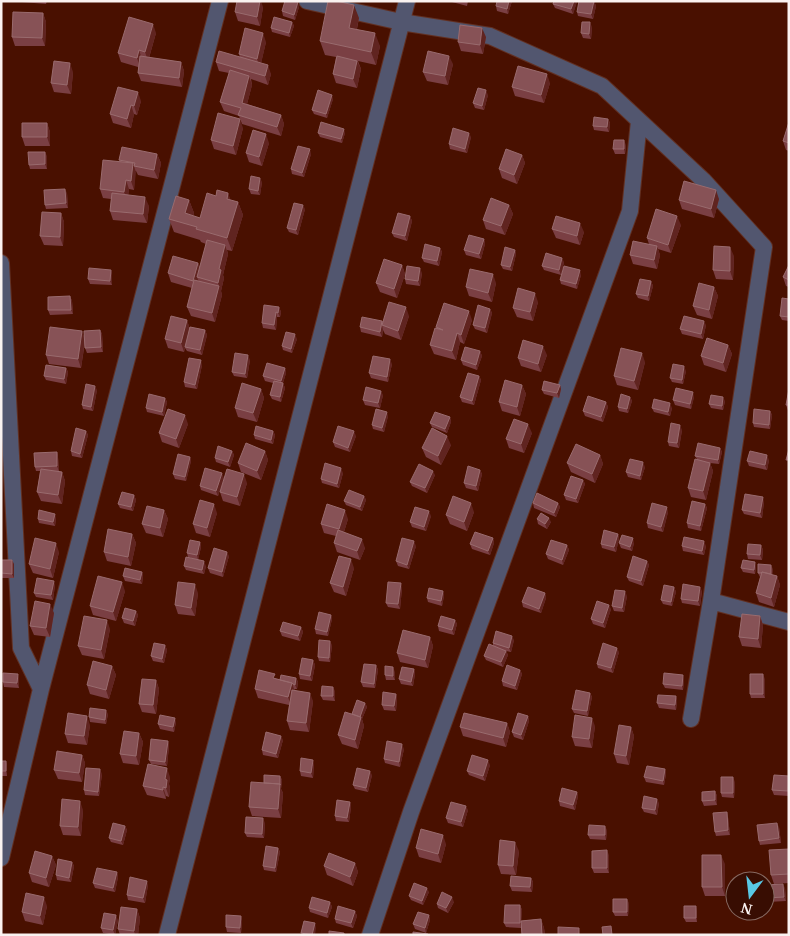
<svg xmlns="http://www.w3.org/2000/svg" width="790" height="936" font-family="'Noto Serif',serif">
  <style>
    .lines { fill: none; stroke-linecap: round; stroke-linejoin: round }
    .minor-casing { stroke: #623022; stroke-width: 18 }
    .minor { stroke: #52566f; stroke-width: 16 }
    .wall { fill: #7a3f43 }
    .shaded-wall { fill: #602420 }
    .building { fill: #875256; stroke: #996b6e }
  </style>
  <rect width="100%" height="100%" fill="#491000"/>
  <g class="lines">
    <!-- minor casing -->
    <g class="minor-casing">
      <path id="minor" d="M307,1L401,22L490,36L602,86L703,180L764,247L711,601L691,719
        M1,263L21,648L41,689
        M711,601L789,622
        M1,858L41,689L220,1
        M167,935L407,1
        M370,935L411,812L630,211L639,121"/>
    </g>
    <!-- minor -->
    <use href="#minor" class="minor"/>
  </g>
  <!-- wall -->
  <path class="wall" d="M10,1H47L46,4Z
    M452,1H468L467,6L452,2Z
    M512,1L508,14L497,11L496,6Z
    M554,1H577L573,14L555,8L553,4Z
    M594,1L596,6L593,19L578,16L577,12Z
    M263,7L260,26L238,21L235,12Z
    M299,7L295,20L283,16L282,11Z
    M43,13L46,22L45,46H15L12,37Z
    M359,18L357,29L380,46L376,65L358,61L361,69L357,88L336,83L333,74L336,57L325,55L320,41Z
    M292,22L294,26L290,37L272,32L271,28Z
    M592,27L591,39L583,38L581,33Z
    M156,33L149,58L181,62L184,71L182,87L141,81L138,73V67L121,62L118,53Z
    M486,37L483,54L461,51L458,42Z
    M266,42L261,63L271,74L268,85L251,79L252,85L247,104L281,115L284,124L281,136L242,124L239,116L224,111L220,102L229,73L219,71L216,62L240,57L239,54Z
    M453,64L448,85L427,81L423,72Z
    M73,72L71,94L54,92L51,83Z
    M550,83L544,103L515,96L512,87Z
    M488,95L484,110L475,108L473,103Z
    M333,99L327,118L314,114L312,110Z
    M141,101L137,115L134,114L131,128L113,123L110,114Z
    M608,119L610,123L609,132L594,130L593,126Z
    M789,122V151L786,150L783,141Z
    M47,123L50,132V146H25L22,137Z
    M243,128L236,155L214,149L211,140Z
    M318,133H345L342,143L320,137Z
    M471,137L467,153L450,149L449,144Z
    M269,143L262,166L249,162L246,153Z
    M626,145L625,154H615L613,149Z
    M157,154L161,163L158,179L138,175L136,171H135L134,190L129,189L128,195L149,206L147,223L113,220L110,211L111,199L103,198L100,189L120,162L119,160Z
    M311,154L304,177L292,174L291,169Z
    M522,155L525,163L517,184L502,178L499,169Z
    M47,156V169H30L29,165Z
    M262,182L260,195L251,194L249,189Z
    M67,193L68,208L46,209L45,205Z
    M228,193L230,200L238,202L243,215L232,251L227,250L228,254L223,275L224,278L221,291L222,295L215,322L191,316L187,307L192,288L171,282L168,273L198,263L200,267L206,244L201,242L200,240L174,232L169,219L189,200L194,213L193,216L200,218L216,196Z
    M719,199L714,218L682,209L679,200Z
    M509,205L513,214L505,235L486,229L483,220Z
    M305,209L298,235L289,232L287,228Z
    M61,213L64,222L63,246L44,245L40,236Z
    M410,216L412,221L407,241L394,237L392,233Z
    M681,225L671,253L658,249L660,255L657,269L633,264L630,255L649,244L647,238Z
    M552,229L584,232L580,245L556,238Z
    M484,239L485,244L481,259L466,255L464,250Z
    M440,248L442,252L439,266L424,262L422,258Z
    M515,250L516,254L512,271L503,269L501,265Z
    M734,256L733,280L716,279L713,270Z
    M564,262L561,275L544,270L542,266Z
    M402,265L405,274L397,298L380,292L376,283Z
    M789,265V287L786,286L783,277Z
    M111,270L112,275V285L90,284L88,279Z
    M422,273L420,286L406,284L405,279Z
    M581,275L577,289L561,284L560,280Z
    M651,281L653,286L649,301L638,298L636,294Z
    M496,283L492,302L469,296L466,287Z
    M714,287L718,296L712,319L697,315L693,306Z
    M70,296L72,301L73,314L50,315L48,310Z
    M789,299V321L782,320L780,316Z
    M538,302L533,321L517,317L513,308Z
    M279,307L281,312L280,317H277L276,330L263,328L262,323Z
    M490,309L492,313L487,333L475,329L473,325Z
    M409,316L401,340L385,334L383,330L382,337L361,332L360,327L382,321Z
    M187,320L189,327L205,330L207,335L202,355L187,351L185,348L184,352L168,348L165,339Z
    M472,320L464,344L460,342L456,360L434,354L430,345L437,328L436,327Z
    M706,325L703,339L682,334L680,329Z
    M100,330L102,334L103,352L87,353L85,348V342L81,368L49,364L46,355L82,331L84,338Z
    M297,339L292,353L283,350L282,346Z
    M728,345L732,354L726,372L704,365L701,356Z
    M480,351L482,356L477,370L463,365L461,360Z
    M547,355L541,372L521,366L518,358Z
    M250,360L247,378L234,376L232,372Z
    M645,362L638,390L617,385L614,376Z
    M392,364L388,382L371,378L369,373Z
    M202,365L197,389L185,387L184,382Z
    M66,368L68,372L66,384L46,380L44,376Z
    M285,368L286,373L283,383L285,388L281,402L272,399L270,395L273,383L265,381L263,376Z
    M686,371L683,384L672,382L670,378Z
    M479,376L481,380L474,405L462,402L460,397Z
    M522,385L526,394L520,416L502,411L499,402Z
    M560,385L561,389L559,398L544,394L542,390Z
    M261,389L264,398L257,422L238,417L235,408Z
    M789,389V413L786,405Z
    M97,390L93,411L83,409L82,405Z
    M383,395L380,408L365,405L363,400Z
    M630,397L632,401L628,413L619,411L618,407Z
    M694,397L691,409L675,405L673,400Z
    M165,398L167,402L164,416L147,412L146,408Z
    M725,401L723,410L711,408L709,404Z
    M606,402L608,407L603,422L585,416L583,411Z
    M652,408H672L670,416L654,412Z
    M770,411L772,415L770,429L754,427L753,423Z
    M388,416L384,432L373,429L372,425Z
    M450,417L451,422L447,433L432,427L430,423Z
    M188,424L179,448L162,442L159,433Z
    M682,430L679,448L669,446L668,442Z
    M86,431L88,435L82,458L72,456L71,451Z
    M273,431L275,435L273,444L255,439L254,435Z
    M532,433L524,453L509,448L506,439Z
    M356,436L350,452L335,447L333,442Z
    M451,445L441,465L426,457L422,448Z
    M720,448L722,452L719,464L710,463L713,471L706,500L691,497L688,488L697,459L695,456Z
    M232,451L234,455L230,467L216,462L215,458Z
    M265,451L268,460L261,480L241,472L238,463Z
    M57,452L58,457L59,471H56L62,472L65,481L62,504L41,501L37,492L40,471H36L35,467Z
    M600,455L603,464L595,483L571,472L567,463Z
    M190,457L191,461L186,481L175,479L173,474Z
    M769,460L767,470L749,466L747,461Z
    M645,467L641,480L628,477L626,472Z
    M480,470L482,474L478,491L466,488L464,483Z
    M343,473L339,488L322,483L321,479Z
    M435,475L427,493L412,486L410,482Z
    M224,478L218,496L201,490L200,486Z
    M583,480L585,484L578,503L566,500L564,495Z
    M247,483L240,506L223,501L220,492Z
    M134,495L136,500L133,511L120,508L118,504Z
    M364,496L366,500L362,511L346,505L344,501Z
    M764,502L762,518L744,514L742,510Z
    M533,503H558L560,507L556,517L534,508Z
    M705,504L707,508L701,531L688,528L687,523Z
    M164,510L168,519L163,537L146,533L142,524Z
    M474,512L467,531L450,524L446,515Z
    M668,512L663,532L648,528L647,523Z
    M217,513L210,537L196,533L193,524Z
    M431,516L426,531L412,527L410,522Z
    M56,518L55,526L39,523L38,519Z
    M348,519L344,532L365,548L360,560L337,552L334,543L336,536L324,533L321,524Z
    M537,519L551,522L547,529L538,524Z
    M132,534L136,543L131,566L107,561L104,552Z
    M618,534L619,538L616,552L602,548L601,544Z
    M493,538L494,543L490,555L472,549L470,544Z
    M200,542L201,547L198,560L188,557L187,553Z
    M619,543H634L632,551L621,548Z
    M567,545L569,550L563,565L548,559L546,554Z
    M761,545L763,550L762,560L748,559L747,554Z
    M416,546L409,569L398,566L396,561Z
    M682,546H706L704,555L683,551Z
    M59,552L53,578L33,573L29,564Z
    M229,556L223,577L210,573L208,568Z
    M1,560L14,564V578H1Z
    M647,561L649,565L643,586L629,581L627,577Z
    M184,566H206L204,574L186,570Z
    M756,566L755,574L743,572L741,568Z
    M354,568L346,596L334,592L330,583Z
    M773,569L772,575L777,576L780,585L774,607L759,602L756,593L760,577L758,573Z
    M142,572L143,576L142,584L125,581L123,576Z
    M55,585L53,600L36,597L34,593Z
    M674,587L676,592L672,606L663,604L661,600Z
    M402,588L400,609L388,607L386,603Z
    M125,591L116,621L93,615L90,606Z
    M443,591L444,596L442,606L428,602L427,598Z
    M702,591L700,606L682,603L681,599Z
    M198,593L195,616L178,614L175,605Z
    M545,593L546,598L541,613L523,607L522,602Z
    M627,596L624,612L614,611L612,606Z
    M611,609L605,628L593,624L591,619Z
    M136,611L138,615L135,626L124,623L122,618Z
    M54,613L50,637L34,635L30,626Z
    M331,615L332,619L328,636L316,634L315,629Z
    M760,616L763,625L761,648L742,646L739,637Z
    M455,620L457,624L454,635L439,631L438,626Z
    M301,627L303,632L300,641L282,636L280,631Z
    M110,629L104,659L82,655L78,646Z
    M430,637L433,646L428,668L400,662L397,653Z
    M514,640L511,652L506,651L508,655L503,667L486,660L484,656L493,646V643Z
    M165,645L167,650L164,663L153,661L151,656Z
    M332,645L330,662L319,661L318,657Z
    M619,652L613,673L598,668L597,664Z
    M313,660L315,665L312,681L300,679L299,674Z
    M376,665L378,670L375,688L363,687L361,682Z
    M112,666L116,675L109,699L90,694L87,685Z
    M414,669L415,674L413,686L401,684L399,679Z
    M520,670L522,674L517,690L503,686L502,681Z
    M395,672V680H386L385,675Z
    M19,678V688L4,687L3,682Z
    M296,678L298,682L297,689H294L295,690L313,701L309,732L290,730L287,721L289,705L258,698L255,689L276,679L280,680Z
    M684,679L683,690L665,688L663,684Z
    M765,679V698H751L750,694Z
    M156,680L159,689L156,714L142,712L139,704Z
    M335,691V701L323,700L321,696Z
    M590,693L592,697L588,716L574,713L572,709Z
    M396,694L397,698L396,711L384,710L382,705Z
    M676,696L677,701L676,710L659,708L657,703Z
    M365,703L367,707L362,719L364,726L358,749L342,744L338,735L353,715Z
    M108,714L106,724L90,722L89,717Z
    M528,716L529,721L523,740L514,737L512,732Z
    M176,722L174,732L160,729L158,724Z
    M507,723L510,732L506,747L463,736L460,727Z
    M90,725L87,745L68,743L65,734Z
    M595,726L592,748L575,746L572,737Z
    M631,727L634,736L629,765L617,763L614,754Z
    M139,733L143,742L139,765L123,763L120,754Z
    M283,740L278,758L263,755L262,750Z
    M168,741L169,746L167,766L151,764L149,760Z
    M404,749L400,767L385,763L384,759Z
    M82,755L85,763L82,782L58,779L54,770Z
    M1,761H6L7,766V776H1Z
    M314,764L313,778L301,776L300,771Z
    M490,765L485,781L469,775L467,771Z
    M665,769L666,774L664,785L646,782L644,777Z
    M102,774L99,796L85,795L84,790Z
    M372,775L368,792L355,789L353,785Z
    M280,776L282,780L281,789L283,793L281,818L252,816L249,807L264,783Z
    M789,776V796L774,795L772,790Z
    M170,777L169,784L170,788L169,797L166,796V799L147,795L143,786Z
    M735,782L734,798L722,797L721,793Z
    M715,791L717,796V805L704,806L702,801Z
    M577,792L578,796L575,810L560,806L559,801Z
    M350,802L351,807L349,822L336,821L335,816Z
    M659,803L657,815L644,812L642,808Z
    M83,810L81,836L63,835L60,826Z
    M468,810L463,827L448,823L446,818Z
    M728,817L730,835L716,836L715,832Z
    M265,823L264,838L247,837L245,833Z
    M125,826L127,830L123,845L111,842L109,838Z
    M779,827L781,843L760,845L759,841Z
    M607,830L606,840L590,839L588,835Z
    M446,844L441,863L419,857L416,848Z
    M278,848L280,852L276,872L264,870L263,866Z
    M789,849V883L774,884L771,875Z
    M519,851L516,875L501,874L498,865Z
    M609,855V873H594L592,868Z
    M52,856L56,865L49,887L32,882L29,873Z
    M72,862L74,866L71,882L57,880L56,875Z
    M355,863L358,872L353,886L327,875L324,866Z
    M725,864V896H705L702,887Z
    M117,872L118,877L115,892L95,888L93,883Z
    M531,878L533,882L532,892L512,891L510,886Z
    M148,885L145,903L128,900L127,895Z
    M785,888L786,901L768,902L766,898Z
    M429,892L423,905L411,900L409,896Z
    M330,902L332,907L328,918L310,912L309,908Z
    M454,902L448,913L438,908L437,904Z
    M629,903L628,916H615L613,912Z
    M520,905L522,910L521,921L541,919L544,928L545,935H522L521,928L506,927L504,923Z
    M47,906L43,925L25,921L22,912Z
    M137,909L140,918L138,935H120L118,929Z
    M355,911L357,916L353,928L336,923L335,919Z
    M697,911V922H686L684,918Z
    M429,915L430,920L426,933L415,929L413,924Z
    M241,916L242,921L241,933L227,932L226,927Z
    M118,920L115,935L103,933L101,928Z"/>
  <!-- shaded-wall -->
  <path class="shaded-wall" d="M260,1H261L263,7L260,26L257,17Z
    M509,1H512L508,14L507,9Z
    M574,1L577,2L573,14L571,9Z
    M594,1L596,6L593,19L591,14Z
    M298,2L299,7L295,20L294,15Z
    M354,5L359,18L354,41L349,28Z
    M43,13L46,22L45,46L42,38Z
    M292,22L294,26L290,37L289,33Z
    M590,22L592,27L591,39L589,34Z
    M153,24L156,33L148,61L145,52Z
    M482,28L486,37L483,54L480,45Z
    M263,33L266,42L260,68L257,59Z
    M375,33L380,46L376,65L371,52Z
    M139,50L142,59L140,67L137,58Z
    M449,56L453,64L448,85L445,76Z
    M357,61L361,69L357,88L353,79Z
    M181,62L184,71L182,87L179,78Z
    M70,63L73,72L71,94L67,85Z
    M268,65L271,74L268,85L265,76Z
    M547,74L550,83L544,103L541,95Z
    M249,76L252,85L245,112L242,103Z
    M486,90L488,95L484,110L482,106Z
    M138,92L141,101L137,115L134,106Z
    M332,95L333,99L327,118L326,114Z
    M131,105L134,114L131,128L127,119Z
    M281,115L284,124L281,136L277,127Z
    M240,119L243,128L236,155L233,146Z
    M608,119L610,123L609,132L607,127Z
    M47,123L50,132V146L47,137Z
    M344,129L345,133L342,143L341,139Z
    M469,133L471,137L467,153L465,149Z
    M266,134L269,143L262,166L259,157Z
    M624,140L626,145L625,154L624,149Z
    M310,149L311,154L304,177L302,173Z
    M45,152L47,156V169L45,164Z
    M157,154L161,163L158,179L154,170Z
    M522,155L525,163L517,184L514,175Z
    M133,163L136,172L134,190L131,181Z
    M260,178L262,182L260,195L258,191Z
    M126,180L129,189L128,201L124,192Z
    M65,189L67,193L68,208L66,203Z
    M716,190L719,199L714,218L711,209Z
    M228,193L233,206L227,199Z
    M145,197L149,206L147,223L143,214Z
    M189,200L194,213L190,225L185,213Z
    M238,202L243,215L232,251L227,238Z
    M303,205L305,209L298,235L296,230Z
    M509,205L513,214L505,235L501,226Z
    M61,213L64,222L63,246L60,237Z
    M410,216L412,221L407,241L405,236Z
    M677,216L681,225L671,253L668,245Z
    M580,223L584,232L580,245L577,236Z
    M484,239L485,244L481,259L479,254Z
    M225,245L228,254L223,275L224,278L221,291L222,295L215,322L212,313L219,286L218,283L219,269Z
    M657,246L660,255L657,269L654,260Z
    M730,247L734,256L733,280L730,271Z
    M440,248L442,252L439,266L437,261Z
    M515,250L516,254L512,271L510,267Z
    M562,258L564,262L561,275L559,270Z
    M198,263L201,272L197,277L199,282L197,290L193,281Z
    M402,265L405,274L397,298L394,289Z
    M420,268L422,273L420,286L418,281Z
    M111,270L112,275V285L110,281Z
    M580,270L581,275L577,289L576,284Z
    M493,274L496,283L492,302L488,293Z
    M651,281L653,286L649,301L648,296Z
    M714,287L718,296L712,319L709,310Z
    M535,293L538,302L533,321L530,312Z
    M70,296L72,301L73,314L71,310Z
    M279,307L281,312L280,317L278,313Z
    M406,307L409,316L401,340L398,331Z
    M490,309L492,313L487,333L485,328Z
    M469,311L472,320L464,344L461,335Z
    M276,312L277,317L276,330L274,325Z
    M187,320L190,329L184,352L181,343Z
    M704,321L706,325L703,339L701,334Z
    M382,325L383,330L382,337L380,332Z
    M100,330L102,334L103,352L101,347Z
    M205,330L207,335L202,355L200,350Z
    M82,331L85,340L81,368L78,359Z
    M457,333L460,342L456,360L452,351Z
    M295,334L297,339L292,353L291,349Z
    M728,345L732,354L726,372L723,363Z
    M543,346L547,355L541,372L538,364Z
    M480,351L482,356L477,370L476,365Z
    M642,353L645,362L638,390L634,381Z
    M248,355L250,360L247,378L245,374Z
    M390,359L392,364L388,382L387,377Z
    M201,360L202,365L197,389L195,385Z
    M684,366L686,371L683,384L682,380Z
    M66,368L68,372L66,384L64,379Z
    M285,368L286,373L283,383L285,388L281,402L280,397L283,385L281,381Z
    M479,376L481,380L474,405L472,401Z
    M522,385L526,394L520,416L517,407Z
    M560,385L561,389L559,398L557,393Z
    M95,386L97,390L93,411L91,407Z
    M261,389L264,398L257,422L253,413Z
    M381,391L383,395L380,408L378,403Z
    M693,392L694,397L691,409L690,404Z
    M630,397L632,401L628,413L627,409Z
    M723,397L725,401L723,410L722,406Z
    M165,398L167,402L164,416L162,412Z
    M606,402L608,407L603,422L601,417Z
    M670,403L672,408L670,416L668,412Z
    M770,411L772,415L770,429L769,425Z
    M387,412L388,416L384,432L382,428Z
    M185,415L188,424L179,448L176,439Z
    M450,417L451,422L447,433L445,429Z
    M528,424L532,433L524,453L521,444Z
    M680,425L682,430L679,448L677,443Z
    M86,431L88,435L82,458L80,454Z
    M273,431L275,435L273,444L271,440Z
    M354,431L356,436L350,452L348,448Z
    M447,436L451,445L441,465L438,456Z
    M720,448L722,452L719,464L718,460Z
    M232,451L234,455L230,467L228,462Z
    M265,451L268,460L261,480L257,471Z
    M57,452L58,457L59,471L57,466Z
    M600,455L603,464L595,483L592,474Z
    M767,455L769,460L767,470L765,465Z
    M190,457L191,461L186,481L185,477Z
    M643,462L645,467L641,480L640,476Z
    M710,463L713,471L706,500L703,491Z
    M341,468L343,473L339,488L337,484Z
    M480,470L482,474L478,491L476,486Z
    M433,471L435,475L427,493L425,488Z
    M62,472L65,481L62,504L58,495Z
    M222,473L224,478L218,496L216,491Z
    M244,474L247,483L240,506L237,497Z
    M583,480L585,484L578,503L576,499Z
    M134,495L136,500L133,511L131,507Z
    M364,496L366,500L362,511L360,507Z
    M763,497L764,502L762,518L760,513Z
    M471,503L474,512L467,531L464,522Z
    M558,503L560,507L556,517L554,513Z
    M214,504L217,513L210,537L207,528Z
    M705,504L707,508L701,531L700,526Z
    M667,507L668,512L663,532L661,527Z
    M164,510L168,519L163,537L160,528Z
    M345,510L348,519L342,538L339,529Z
    M429,511L431,516L426,531L424,527Z
    M55,514L56,518L55,526L53,522Z
    M549,518L551,522L547,529L545,524Z
    M132,534L136,543L131,566L128,557Z
    M618,534L619,538L616,552L614,547Z
    M493,538L494,543L490,555L488,551Z
    M633,538L634,543L632,551L630,547Z
    M362,539L365,548L360,560L357,551Z
    M414,541L416,546L409,569L407,565Z
    M704,541L706,546L704,555L702,551Z
    M200,542L201,547L198,560L197,555Z
    M56,543L59,552L53,578L50,569Z
    M567,545L569,550L563,565L562,560Z
    M761,545L763,550L762,560L760,555Z
    M227,552L229,556L223,577L222,572Z
    M351,559L354,568L346,596L343,587Z
    M12,560L14,564V578L12,574Z
    M204,561L206,566L204,574L202,570Z
    M647,561L649,565L643,586L641,581Z
    M755,562L756,566L755,574L754,570Z
    M771,565L773,569L772,578L771,574Z
    M142,572L143,576L142,584L140,580Z
    M777,576L780,585L774,607L771,598Z
    M54,581L55,585L53,600L51,595Z
    M122,582L125,591L116,621L113,612Z
    M401,583L402,588L400,609L398,604Z
    M195,584L198,593L195,616L191,608Z
    M674,587L676,592L672,606L671,602Z
    M700,587L702,591L700,606L698,601Z
    M443,591L444,596L442,606L441,601Z
    M625,591L627,596L624,612L622,608Z
    M545,593L546,598L541,613L539,609Z
    M50,604L54,613L50,637L46,628Z
    M609,605L611,609L605,628L603,623Z
    M136,611L138,615L135,626L133,621Z
    M331,615L332,619L328,636L327,632Z
    M760,616L763,625L761,648L758,639Z
    M107,620L110,629L104,659L101,650Z
    M455,620L457,624L454,635L452,630Z
    M301,627L303,632L300,641L298,636Z
    M512,636L514,640L511,652L509,648Z
    M430,637L433,646L428,668L425,660Z
    M330,641L332,645L330,662L329,658Z
    M165,645L167,650L164,663L162,659Z
    M617,648L619,652L613,673L611,668Z
    M506,651L508,655L503,667L501,662Z
    M313,660L315,665L312,681L310,676Z
    M376,665L378,670L375,688L374,684Z
    M112,666L116,675L109,699L106,690Z
    M393,667L395,672V680L393,676Z
    M414,669L415,674L413,686L411,682Z
    M520,670L522,674L517,690L515,686Z
    M18,674L19,678V688L17,683Z
    M763,674L765,679V698L763,694Z
    M683,675L684,679L683,690L682,686Z
    M296,678L298,682L297,689L295,685Z
    M156,680L159,689L156,714L153,705Z
    M292,683L295,692L291,706L288,697Z
    M333,687L335,691V701L333,696Z
    M310,693L313,701L309,732L306,723Z
    M590,693L592,697L588,716L587,711Z
    M396,694L397,698L396,711L394,706Z
    M676,696L677,701L676,710L675,705Z
    M365,703L367,707L362,719L364,726L358,749L355,740L360,717Z
    M106,710L108,714L106,724L105,720Z
    M87,716L90,725L87,745L84,736Z
    M528,716L529,721L523,740L521,735Z
    M175,718L176,722L174,732L173,727Z
    M592,718L595,726L592,748L589,739Z
    M507,723L510,732L506,747L503,738Z
    M631,727L634,736L629,765L626,756Z
    M139,733L143,742L139,765L136,756Z
    M281,736L283,740L278,758L276,754Z
    M168,741L169,746L167,766L165,762Z
    M402,744L404,749L400,767L399,762Z
    M82,755L85,763L82,782L79,773Z
    M313,760L314,764L313,778L311,773Z
    M488,760L490,765L485,781L483,776Z
    M6,761L7,766V776L6,771Z
    M167,768L170,777L169,784L170,788L169,797L166,788L165,779Z
    M100,769L102,774L99,796L98,792Z
    M665,769L666,774L664,785L663,781Z
    M370,771L372,775L368,792L366,788Z
    M280,776L282,780L281,789L283,793L281,818L278,809Z
    M733,777L735,782L734,798L733,793Z
    M163,787L166,796V799L163,790Z
    M715,791L717,796V805L715,800Z
    M577,792L578,796L575,810L573,805Z
    M657,799L659,803L657,815L655,810Z
    M80,801L83,810L81,836L78,827Z
    M350,802L351,807L349,822L347,818Z
    M466,806L468,810L463,827L461,822Z
    M727,812L728,817L730,835L728,830Z
    M263,818L265,823L264,838L262,834Z
    M777,823L779,827L781,843L779,838Z
    M125,826L127,830L123,845L121,841Z
    M605,826L607,830L606,840L605,835Z
    M443,835L446,844L441,863L438,854Z
    M515,842L519,851L516,875L513,866Z
    M278,848L280,852L276,872L275,868Z
    M607,850L609,855V873L607,868Z
    M721,855L725,864V896L722,887Z
    M52,856L56,865L49,887L46,878Z
    M72,862L74,866L71,882L69,878Z
    M355,863L358,872L353,886L350,877Z
    M117,872L118,877L115,892L113,888Z
    M531,878L533,882L532,892L530,887Z
    M147,881L148,885L145,903L143,898Z
    M783,884L785,888L786,901L784,897Z
    M427,888L429,892L423,905L422,901Z
    M44,897L47,906L43,925L40,916Z
    M452,897L454,902L448,913L446,908Z
    M627,899L629,903L628,916L627,912Z
    M330,902L332,907L328,918L327,913Z
    M520,905L522,910L521,928L520,923Z
    M696,906L697,911V922L696,918Z
    M137,909L140,918L138,935H135L134,931Z
    M355,911L357,916L353,928L351,923Z
    M116,915L118,920L115,935L113,930Z
    M429,915L430,920L426,933L425,928Z
    M241,916L242,921L241,933L240,928Z
    M541,919L544,928L545,935H542Z
    M315,923L316,928L315,935H312Z"/>
  <!-- building -->
  <path class="building" d="M237,1H260L257,17L235,12Z
    M285,1H295L298,2L294,15L282,11Z
    M328,1H336L354,5L349,28L375,33L371,52L320,41Z
    M497,1H509L507,9L496,6Z
    M554,1H574L571,9L553,4Z
    M579,1H594L591,14L577,12Z
    M13,12L43,13L42,38L12,37Z
    M129,17L153,24L145,52L139,50L137,58L118,53Z
    M274,17L292,22L289,33L271,28Z
    M582,22H590L589,34L581,33Z
    M460,25L482,28L480,45L458,42Z
    M245,28L263,33L257,59L239,54Z
    M219,51L268,65L265,76L216,62Z
    M428,51L449,56L445,76L423,72Z
    M140,56L181,62L179,78L138,73Z
    M337,56L357,61L353,79L333,74Z
    M54,61L70,63L67,85L51,83Z
    M518,66L547,74L541,95L512,87Z
    M230,70L249,76L242,103L281,115L277,127L238,115L241,108L220,102Z
    M118,87L138,92L134,106L131,105L127,119L110,114Z
    M478,88L486,90L482,106L473,103Z
    M318,90L332,95L326,114L312,110Z
    M218,113L240,119L233,146L211,140Z
    M594,117L608,119L607,127L593,126Z
    M321,122L344,129L341,139L318,133Z
    M789,122V143L783,141Z
    M22,123H47V137H22Z
    M453,128L469,133L465,149L449,144Z
    M253,130L266,134L259,157L246,153Z
    M614,140H624V149H613Z
    M298,146L310,149L302,173L291,169Z
    M122,147L157,154L154,170L134,166L135,163L119,160Z
    M506,149L522,155L514,175L499,169Z
    M28,152H45V164L29,165Z
    M103,160L133,163L131,181L126,180L124,192L100,189Z
    M251,176L260,178L258,191L249,189Z
    M684,181L716,190L711,209L679,200Z
    M65,189L66,203L45,205L44,190Z
    M217,190L228,193L227,199L238,202L227,238L196,229L197,227L169,219L176,196L189,200L185,213L200,218L207,193L216,196Z
    M112,193L145,197L143,214L110,211Z
    M491,198L509,205L501,226L483,220Z
    M294,203L303,205L296,230L287,228Z
    M656,209L677,216L668,245L647,238Z
    M42,212L61,213L60,237L40,236Z
    M398,213L410,216L405,236L392,233Z
    M556,216L580,223L577,236L552,229Z
    M469,235L484,239L479,254L464,250Z
    M207,240L225,245L219,269L221,270L218,283L197,277Z
    M633,241L657,246L654,260L630,255Z
    M425,244L440,248L437,261L422,258Z
    M714,246L730,247V271L713,270Z
    M505,247L515,250L510,267L501,265Z
    M546,253L562,258L559,270L542,266Z
    M173,256L198,263L193,281L168,273Z
    M384,259L402,265L394,289L376,283Z
    M789,265V280L783,277Z
    M407,266L420,268L418,281L405,279Z
    M564,266L580,270L576,284L560,280Z
    M89,268L111,270L110,281L88,279Z
    M470,269L493,274L488,293L466,287Z
    M640,279L651,281L648,296L636,294Z
    M194,280L219,286L212,313L187,307Z
    M699,283L714,287L709,310L693,306Z
    M518,288L535,293L530,312L513,308Z
    M70,296L71,310H48V297Z
    M782,298L789,299V317L780,316Z
    M389,302L406,307L398,331L382,325Z
    M444,303L469,311L461,335L457,333L452,351L430,345L435,328L443,330L436,327Z
    M264,305L279,307L278,313L276,312L274,325L262,323Z
    M478,305L490,309L485,328L473,325Z
    M171,316L187,320L181,343L165,339Z
    M684,316L704,321L701,334L680,329Z
    M362,317L382,321L380,332L360,327Z
    M50,327L82,331L78,359L46,355Z
    M190,327L205,330L200,350L185,347Z
    M100,330L101,347L85,348L84,331Z
    M286,332L295,334L291,349L282,346Z
    M707,338L728,345L723,363L701,356Z
    M523,340L543,346L538,364L518,358Z
    M465,347L480,351L476,365L461,360Z
    M621,348L642,353L634,381L614,376Z
    M235,353L248,355L245,374L232,372Z
    M373,356L390,359L387,377L369,373Z
    M189,358L201,360L195,385L184,382Z
    M267,363L285,368L281,381L263,376Z
    M673,364L684,366L682,380L670,378Z
    M46,365L66,368L64,379L44,376Z
    M468,373L479,376L472,401L460,397Z
    M505,380L522,385L517,407L499,402Z
    M274,381L283,383L280,397L270,395Z
    M544,381L560,385L557,393L542,390Z
    M242,383L261,389L253,413L235,408Z
    M86,384L95,386L91,407L82,405Z
    M366,387L381,391L378,403L363,400Z
    M676,388L693,392L690,404L673,400Z
    M789,389V405H786Z
    M149,394L165,398L162,412L146,408Z
    M621,394L630,397L627,409L618,407Z
    M711,395L723,397L722,406L709,404Z
    M588,396L606,402L601,417L583,411Z
    M654,399L670,403L668,412L652,408Z
    M168,409L185,415L176,439L159,433Z
    M376,409L387,412L382,428L372,425Z
    M754,409L770,411L769,425L753,423Z
    M435,412L450,417L445,429L430,423Z
    M514,419L528,424L521,444L506,439Z
    M671,423L680,425L677,443L668,442Z
    M256,426L273,431L271,440L254,435Z
    M338,426L354,431L348,448L333,442Z
    M76,428L86,431L80,454L71,451Z
    M432,428L447,436L438,456L422,448Z
    M246,443L265,451L257,471L238,463Z
    M698,443L720,448L718,460L695,456Z
    M576,444L600,455L592,474L567,463Z
    M218,446L232,451L228,462L215,458Z
    M789,449V460H786Z
    M750,451L767,455L765,465L747,461Z
    M57,452V466L35,467L34,453Z
    M178,454L190,457L185,477L173,474Z
    M630,459L643,462L640,476L626,472Z
    M695,459L710,463L703,491L688,488Z
    M325,463L341,468L337,484L321,479Z
    M419,464L433,471L425,488L410,482Z
    M468,466L480,470L476,486L464,483Z
    M205,468L222,473L216,491L200,486Z
    M41,469L62,472L58,495L37,492Z
    M227,469L244,474L237,497L220,492Z
    M571,476L583,480L576,499L564,495Z
    M349,490L364,496L360,507L344,501Z
    M122,492L134,495L131,507L118,504Z
    M537,493L558,503L554,513L533,503Z
    M745,494L763,497L760,513L742,510Z
    M453,496L471,503L464,522L446,515Z
    M200,500L214,504L207,528L193,524Z
    M692,501L705,504L700,526L687,523Z
    M652,503L667,507L661,527L647,523Z
    M327,504L345,510L339,529L321,524Z
    M147,506L164,510L160,528L142,524Z
    M415,507L429,511L424,527L410,522Z
    M39,510L55,514L53,522L38,519Z
    M541,513L549,518L545,524L537,519Z
    M108,529L132,534L128,557L104,552Z
    M338,530L362,539L357,551L334,543Z
    M604,530L618,534L614,547L601,544Z
    M475,532L493,538L488,551L470,544Z
    M622,535L633,538L630,547L619,543Z
    M684,537L704,541L702,551L682,546Z
    M35,538L56,543L50,569L29,564Z
    M402,538L414,541L407,565L396,561Z
    M190,540L200,542L197,555L187,553Z
    M551,540L567,545L562,560L546,554Z
    M748,544L761,545L760,555L747,554Z
    M214,548L227,552L222,572L208,568Z
    M339,556L351,559L343,587L330,583Z
    M633,556L647,561L641,581L627,577Z
    M186,557L204,561L202,570L184,566Z
    M1,560H12V574L1,573Z
    M743,560L755,562L754,570L741,568Z
    M758,564L771,565V574L762,572L761,573H758Z
    M125,568L142,572L140,580L123,576Z
    M762,572L777,576L771,598L756,593Z
    M98,576L122,582L113,612L90,606Z
    M37,578L54,581L51,595L34,593Z
    M178,582L195,584L191,608L175,605Z
    M388,582L401,583L398,604L386,603Z
    M683,584L700,587L698,601L681,599Z
    M664,585L674,587L671,602L661,600Z
    M528,587L545,593L539,609L522,602Z
    M429,588L443,591L441,601L427,598Z
    M615,590L625,591L622,608L612,606Z
    M35,601L50,604L46,628L30,626Z
    M597,601L609,605L603,623L591,619Z
    M125,608L136,611L133,621L122,618Z
    M319,612L331,615L327,632L315,629Z
    M742,614L760,616L758,639L739,637Z
    M84,616L107,620L101,650L78,646Z
    M441,616L455,620L452,630L438,626Z
    M283,622L301,627L298,636L280,631Z
    M403,630L430,637L425,660L397,653Z
    M496,631L512,636L509,648L493,643Z
    M319,640L330,641L329,658L318,657Z
    M154,643L165,645L162,659L151,656Z
    M603,643L617,648L611,668L597,664Z
    M489,644L506,651L501,662L484,656Z
    M302,658L313,660L310,676L299,674Z
    M93,661L112,666L106,690L87,685Z
    M364,664L376,665L374,684L361,682Z
    M507,665L520,670L515,686L502,681Z
    M385,666L393,667V676L385,675Z
    M402,667L414,669L411,682L399,679Z
    M259,670L275,674L273,678L292,683L288,697L255,689Z
    M3,673L18,674L17,683L3,682Z
    M664,673L683,675L682,686L663,684Z
    M750,674H763V694H750Z
    M281,675L296,678L295,685L293,684L292,683L280,680Z
    M142,679L156,680L153,705L139,704Z
    M322,686L333,687V696H321Z
    M292,690L310,693L306,723L287,721Z
    M576,690L590,693L587,711L572,709Z
    M383,692L396,694L394,706L382,705Z
    M658,695L676,696L675,705L657,703Z
    M357,700L365,703L360,717L352,714Z
    M90,708L106,710L105,720L89,717Z
    M345,712L361,717L355,740L338,735Z
    M68,713L87,716L84,736L65,734Z
    M464,713L507,723L503,738L460,727Z
    M518,713L528,716L521,735L512,732Z
    M160,715L175,718L173,727L158,724Z
    M575,715L592,718L589,739L572,737Z
    M619,725L631,727L626,756L614,754Z
    M124,731L139,733L136,756L120,754Z
    M266,732L281,736L276,754L262,750Z
    M151,739L168,741L165,762L149,760Z
    M387,741L402,744L399,762L384,759Z
    M57,751L82,755L79,773L54,770Z
    M472,755L488,760L483,776L467,771Z
    M301,758L313,760L311,773L300,771Z
    M1,761H6V771H1Z
    M148,764L167,768L165,779L167,780L166,788L163,787V790L143,786Z
    M647,766L665,769L663,781L644,777Z
    M86,768L100,769L98,792L84,790Z
    M357,768L370,771L366,788L353,785Z
    M264,775L280,776V785V784L264,783Z
    M774,775L789,776L788,791L772,790Z
    M721,777H733V793H721Z
    M251,782L280,784L278,809L249,807Z
    M562,788L577,792L573,805L559,801Z
    M715,791V800L702,801V792Z
    M644,796L657,799L655,810L642,808Z
    M62,799L80,801L78,827L60,826Z
    M337,800L350,802L347,818L335,816Z
    M451,802L466,806L461,822L446,818Z
    M727,812L728,830L715,832L713,813Z
    M246,817L263,818L262,834L245,833Z
    M113,823L125,826L121,841L109,838Z
    M777,823L779,838L759,841L757,825Z
    M589,825L605,826V835H588Z
    M421,829L443,835L438,854L416,848Z
    M500,840L515,842L513,866L498,865Z
    M266,846L278,848L275,868L263,866Z
    M789,849V874L771,875L769,850Z
    M607,850V868H592V851Z
    M35,851L52,856L46,878L29,873Z
    M329,853L355,863L350,877L324,866Z
    M702,855H721L722,887H702Z
    M58,859L72,862L69,878L56,875Z
    M97,868L117,872L113,888L93,883Z
    M511,876L531,878L530,887L510,886Z
    M130,877L147,881L143,898L127,895Z
    M414,883L427,888L422,901L409,896Z
    M783,884L784,897L766,898L765,885Z
    M442,892L452,897L446,908L437,904Z
    M26,893L44,897L40,916L22,912Z
    M312,897L330,902L327,913L309,908Z
    M613,899H627V912H613Z
    M505,905H520V923H504Z
    M338,906L355,911L351,923L335,919Z
    M684,906H696V918H684Z
    M121,907L137,909L134,931L118,929Z
    M418,912L429,915L425,928L413,924Z
    M104,913L116,915L113,930L101,928Z
    M226,915L241,916L240,928L226,927Z
    M541,919L542,935H522L521,921Z
    M304,921L315,923L312,935L301,933Z
    M611,926L612,935H603L602,927Z
    M558,927L579,928V935H558Z
    M329,931L344,933V935H329Z
    M413,932L428,934L427,935H413Z"/>
  <!-- border -->
  <rect width="790" height="936" fill="none" stroke="#faf2f0" stroke-width="5"/>
  <!-- north arrow -->
  <g transform="translate(750 896) rotate(195)"><circle r="24" fill="#380d02" stroke="#866961"/>
  <path d="M0-4L9 19L0 12L-9 19Z" fill="#59c8e5"/>
  <text y="-8" font-size="14" font-weight="bold" text-anchor="middle" fill="#faf2f0">N</text>
  </g>
</svg>
